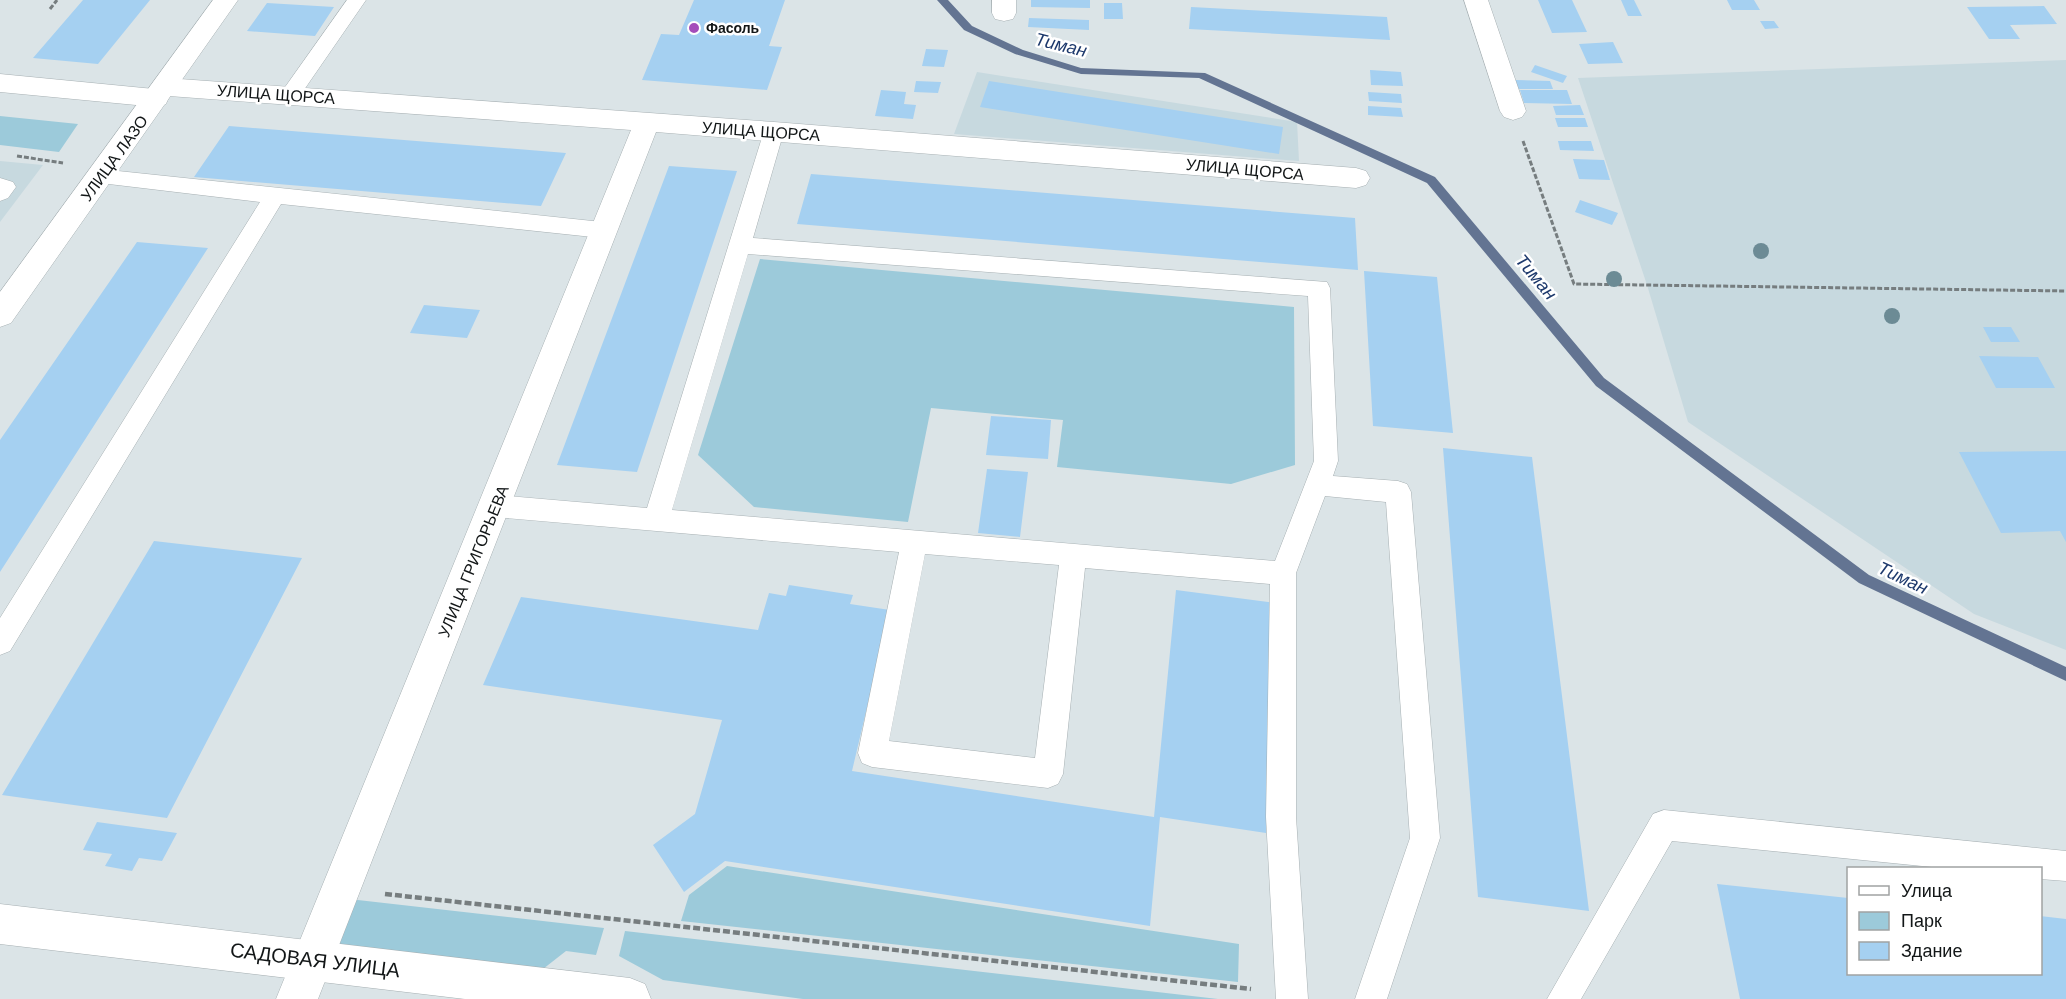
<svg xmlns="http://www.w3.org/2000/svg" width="2066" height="999" font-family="Helvetica,sans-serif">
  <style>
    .built { fill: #c7d9df }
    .green { fill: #9ccada }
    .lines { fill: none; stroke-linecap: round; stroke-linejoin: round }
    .stream { fill: #637492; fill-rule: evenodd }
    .building { fill: #a5d0f1 }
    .service-casing { stroke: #a7b0b3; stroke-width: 1 }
    .minor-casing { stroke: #a7b0b3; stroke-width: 1 }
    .tertiary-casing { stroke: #a7b0b3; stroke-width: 1 }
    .path-far1 { stroke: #767d7f; stroke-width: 3; stroke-dasharray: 5 2; stroke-linecap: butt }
    .path { stroke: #767d7f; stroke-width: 4.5; stroke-dasharray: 7 3; stroke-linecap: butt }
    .service { fill: #fff; fill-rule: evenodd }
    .minor { fill: #fff; fill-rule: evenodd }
    .tertiary { fill: #fff; fill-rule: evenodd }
    .tree { fill: #6c8b95 }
    .poi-dot { fill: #a44dba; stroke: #fff; stroke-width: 2 }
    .labels { text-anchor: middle; stroke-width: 5; stroke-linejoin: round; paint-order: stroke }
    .far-poi-label { font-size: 14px; font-weight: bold; fill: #121617; stroke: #fff; text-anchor: start }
    .street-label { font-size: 16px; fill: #121617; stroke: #fff }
    .water-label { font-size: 18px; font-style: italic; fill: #1d396c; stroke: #fff }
    .near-street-label { font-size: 20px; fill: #121617; stroke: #fff }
  </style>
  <rect width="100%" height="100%" fill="#dbe4e7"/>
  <!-- built -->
  <path class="built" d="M2066,60V650L1974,614L1688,422L1647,285L1578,78Z
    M977,72L1297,122L1299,161L954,134Z
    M0,161L43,165L0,222Z"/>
  <!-- green -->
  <path class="green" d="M0,116L78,124L59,152L0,145Z
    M760,259L1294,307L1295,465L1231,484L1057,467L1063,420L931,408L908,522L754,507L698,455Z
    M727,866L1239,944L1238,982L681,921L689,895Z
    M349,899L604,928L596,955L566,951L543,969L332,944Z
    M625,931L1218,999H803L663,980L619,956Z"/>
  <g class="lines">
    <!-- stream -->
    <path class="stream" d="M937,0H948L972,26L1023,50L1081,68L1205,73L1435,177L1604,378L1869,575L2066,667V681L1859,583L1596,386L1427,183L1199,78L1081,74L1015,54L964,30Z"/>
  </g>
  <!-- building -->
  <path class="building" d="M83,0H150L98,64L33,58Z
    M694,0H785L769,46L782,47L767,90L642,80L661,34L679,35Z
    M1031,0H1090V8L1031,7Z
    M1538,0H1572L1587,32L1552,33Z
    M1621,0H1634L1642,16H1628Z
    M1727,0H1754L1760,10H1732Z
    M267,3L334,7L315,36L247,31Z
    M1104,3H1122L1123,19H1104Z
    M2044,6L2057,24L2010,25L2020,39H1989L1967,7Z
    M1191,7L1387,17L1390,40L1189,29Z
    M1029,18L1089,20V30L1028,27Z
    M1760,21H1774L1779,28L1765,29Z
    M1613,42L1623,63L1588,64L1579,44Z
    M926,49L948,50L944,67L922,66Z
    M1535,65L1567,76L1563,83L1531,72Z
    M1370,70L1401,72L1403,86L1371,85Z
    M1515,80L1550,81L1553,89H1518Z
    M916,81L941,82L938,93L914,92Z
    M989,81L1283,127L1279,154L980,107Z
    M881,90L906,92L904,104L916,105L913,119L875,116Z
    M1520,90H1567L1572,104L1524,103Z
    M1368,92L1401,94L1402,103L1369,101Z
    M1580,105L1584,115H1556L1553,106Z
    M1368,106L1401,108L1403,117L1368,115Z
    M1555,118H1585L1588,127H1558Z
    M229,126L566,153L541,206L194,177Z
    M1558,141H1591L1594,151L1560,150Z
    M1573,159L1604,160L1610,180L1579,179Z
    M669,166L737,171L637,472L557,465Z
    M811,174L1355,218L1358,270L797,224Z
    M1580,200L1618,213L1612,225L1575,212Z
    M137,242L208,248L0,572V440Z
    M1364,271L1437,277L1453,433L1373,426Z
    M424,305L480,310L467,338L410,333Z
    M1983,327H2011L2020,342H1991Z
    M1979,356L2038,357L2055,388H1996Z
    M991,416L1051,420L1048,459L986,455Z
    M1443,448L1532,457L1589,911L1478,897Z
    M2066,451V542L2060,531L2001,533L1959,452Z
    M987,469L1028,472L1020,537L978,533Z
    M154,541L302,558L167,818L2,795Z
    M789,585L853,595L850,604L890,610L852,771L1154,817L1176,590L1276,603L1266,833L1160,817L1150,926L725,861L684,892L653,845L695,814L722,720L483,685L521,597L758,630L769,593L786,596Z
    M97,822L177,833L162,861L139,858L132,871L105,866L112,854L83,850Z
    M1717,884L1848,898V974H2040V916L2066,919V999H1740Z"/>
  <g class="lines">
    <!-- service casing -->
    <g class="service-casing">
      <path id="service" d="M347,0H366L297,100H283L280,95L283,90Z
        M774,124L781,126L784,131L753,238L1327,282L1330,288L1338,461L1333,476L1398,481L1407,484L1411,492L1440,838L1387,999H1355L1410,838L1386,502L1325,496L1296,573V817L1308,999H1276L1266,817L1270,584L1085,568L1063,774L1058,784L1048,788L872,767L862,763L858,753L899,552L495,517L486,514L482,506L486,498L495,495L647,508L764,131L767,126ZM748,254L1308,296L1314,461L1275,561L672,510ZM925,554L1059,565L1035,758L889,741Z
        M99,169L602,222L610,224L613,230L610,236L602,238L281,204L10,651L0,655V618L260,202L92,182L88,177L92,172Z
        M0,178L13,182L16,187L8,198L0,201Z
        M1664,810L2066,851V881L2040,879V868H1942L1672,841L1581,999H1547L1653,814Z"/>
    </g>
    <!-- minor casing -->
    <g class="minor-casing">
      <path id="minor" d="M992,0H1016V13L1013,19L1004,21L995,19L992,13Z
        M1464,0H1488L1526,111L1522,117L1513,120L1504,117L1500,111Z
        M0,74L154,89L157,81L166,78L774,122L1356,168L1366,171L1370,178L1366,185L1356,188L656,132L318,999H276L631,130L169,96L166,104L157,107L0,92Z"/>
    </g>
    <!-- tertiary casing -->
    <g class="tertiary-casing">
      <path id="tertiary" d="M213,0H238L11,323L0,327V292Z
        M0,904L630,978L645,984L651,999H465L0,944Z"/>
    </g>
    <!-- path-far1 -->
    <path class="path-far1" d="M50,9L57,0
      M1523,141L1574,284L2066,291
      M17,156L63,163"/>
    <!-- path -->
    <path class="path" d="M385,894L1251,989"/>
    <!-- service -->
    <use href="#service" class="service"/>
    <!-- minor -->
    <use href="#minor" class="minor"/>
    <!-- tertiary -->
    <use href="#tertiary" class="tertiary"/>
  </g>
  <!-- trees -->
  <g class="tree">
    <circle cx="1761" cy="251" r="8"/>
    <circle cx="1614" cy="279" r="8"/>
    <circle cx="1892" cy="316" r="8"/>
  </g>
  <!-- markers -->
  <circle class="poi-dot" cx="694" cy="28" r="6"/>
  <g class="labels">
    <!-- far-poi labels -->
    <g class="far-poi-label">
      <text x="706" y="33">Фасоль</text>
    </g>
    <!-- street labels -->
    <g class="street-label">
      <text transform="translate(276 94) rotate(4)" y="6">УЛИЦА ЩОРСА</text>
      <text transform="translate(761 131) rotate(4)" y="6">УЛИЦА ЩОРСА</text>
      <text transform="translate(114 158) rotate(-54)" y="6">УЛИЦА ЛАЗО</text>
      <text transform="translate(1245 169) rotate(5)" y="6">УЛИЦА ЩОРСА</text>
      <text transform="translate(473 561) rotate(-68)" y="6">УЛИЦА ГРИГОРЬЕВА</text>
    </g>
    <!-- water labels -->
    <g class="water-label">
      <text transform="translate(1061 45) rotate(14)" y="6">Тиман</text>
      <text transform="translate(1536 277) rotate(50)" y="6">Тиман</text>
      <text transform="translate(1903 578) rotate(25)" y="6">Тиман</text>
    </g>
    <!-- near-street labels -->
    <g class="near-street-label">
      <text transform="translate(315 960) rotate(7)" y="7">САДОВАЯ УЛИЦА</text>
    </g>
  </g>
  <!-- legend -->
  <rect x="1847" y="867" width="195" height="108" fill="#ffffff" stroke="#a0a2a2" stroke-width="1.5"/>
  <rect x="1859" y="886" width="30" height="9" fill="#ffffff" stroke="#a0a2a2" stroke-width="1.5"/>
  <text x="1901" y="897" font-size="18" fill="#121617">Улица</text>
  <rect x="1859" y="912" width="30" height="18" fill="#9ccada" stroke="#a0a2a2" stroke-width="1.5"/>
  <text x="1901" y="927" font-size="18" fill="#121617">Парк</text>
  <rect x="1859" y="942" width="30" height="18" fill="#a5d0f1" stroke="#a0a2a2" stroke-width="1.5"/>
  <text x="1901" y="957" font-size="18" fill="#121617">Здание</text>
</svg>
